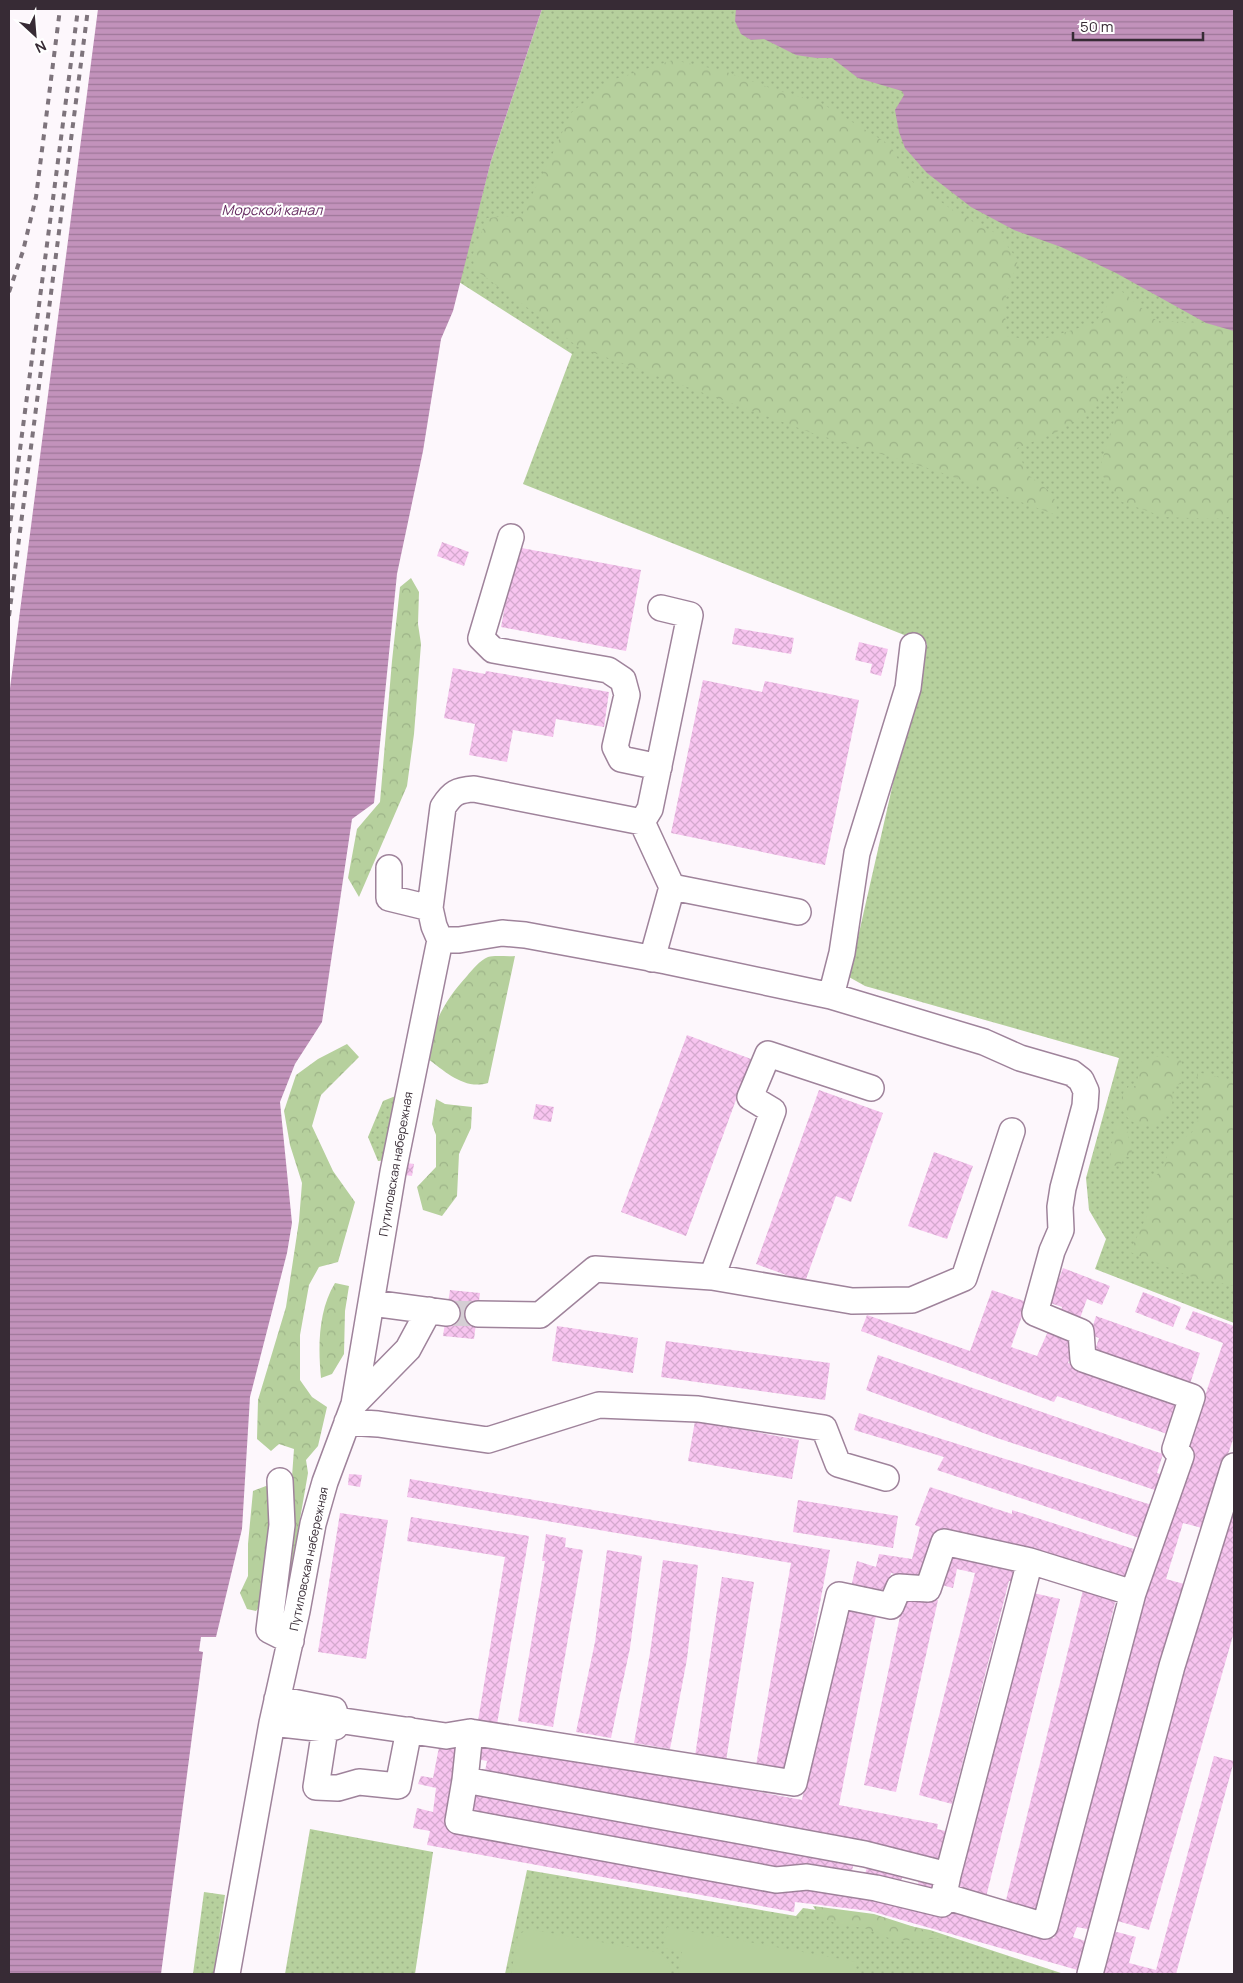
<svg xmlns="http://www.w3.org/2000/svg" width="1243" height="1983" font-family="Manrope,sans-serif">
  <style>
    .green { fill: url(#green-dots) }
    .forest { fill: url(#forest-crowns) }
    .pitch { fill: #b6d09d }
    .water { fill: url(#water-rules) }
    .building { fill: url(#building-cross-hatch) }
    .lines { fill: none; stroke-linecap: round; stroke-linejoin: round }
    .minor-tunnel { stroke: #d5ced4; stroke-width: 25; stroke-dasharray: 25 12; stroke-linecap: butt }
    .minor-casing { stroke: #9f839b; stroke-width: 28 }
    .minor { stroke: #fff; stroke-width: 25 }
    .rail { stroke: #7e747c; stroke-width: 4; stroke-dasharray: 6 6; stroke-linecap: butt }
    .labels { text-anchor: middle; stroke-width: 4; stroke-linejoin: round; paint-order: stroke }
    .street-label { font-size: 12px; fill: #372b35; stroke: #fff }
    .water-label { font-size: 14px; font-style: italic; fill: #672d62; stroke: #fff }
  </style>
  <defs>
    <pattern id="green-dots" width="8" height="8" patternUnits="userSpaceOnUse" patternTransform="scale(1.25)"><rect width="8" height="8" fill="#b6d09d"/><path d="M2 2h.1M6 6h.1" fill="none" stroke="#9db388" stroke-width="1.8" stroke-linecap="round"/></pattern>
    <pattern id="forest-crowns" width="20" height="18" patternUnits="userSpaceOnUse" patternTransform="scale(1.25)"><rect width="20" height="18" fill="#b6d09d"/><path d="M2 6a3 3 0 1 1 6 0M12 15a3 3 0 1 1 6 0" fill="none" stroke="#9db388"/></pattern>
    <pattern id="water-rules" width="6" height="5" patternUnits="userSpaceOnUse" patternTransform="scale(1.25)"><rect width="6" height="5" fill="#c292bb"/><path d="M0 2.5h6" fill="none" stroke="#9e7799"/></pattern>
    <pattern id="building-cross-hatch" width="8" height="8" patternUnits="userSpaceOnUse" patternTransform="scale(1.25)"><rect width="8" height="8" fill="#f7c4ef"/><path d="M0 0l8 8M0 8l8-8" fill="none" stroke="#d4a9ce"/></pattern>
  </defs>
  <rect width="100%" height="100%" fill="#fdf7fc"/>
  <!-- green -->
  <path class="green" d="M542,9H1234V1323L1095,1269L1106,1239L1089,1210L1086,1178L1119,1058L865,986L849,977L904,735L927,644L523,484L572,354L459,282L491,161Z
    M403,1093L390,1160L378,1161L368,1137L383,1101Z
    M310,1829L433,1852L415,1974H285Z
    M527,1870L796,1916L803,1908L864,1917L930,1930L1064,1974H505Z
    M204,1892L225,1895L214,1974H193Z"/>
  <!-- forest -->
  <path class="forest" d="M673,60L724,71L773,89L821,103L890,145L910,180L951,209L999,235L1018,260L1004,303L1007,336L1037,341L1095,323L1119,289L1157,321L1206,323L1234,331V516L1215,519L1164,517L1122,502L1099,471L1129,370L1093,410L1055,433L1017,448L1027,474L1053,494L1059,516L934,470L812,433L578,347L532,311L474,269L473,254L487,218L522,215L551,157L571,113L609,81Z
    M411,578L419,592L418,624L421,644L414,734L407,786L359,897L348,878L357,829L380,802L392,661L400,587Z
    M515,956L488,1083C464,1090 446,1072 428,1059C430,1026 445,1000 467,976C472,970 480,960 488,957C495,955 508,957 515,956Z
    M347,1044L359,1057L321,1095L312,1126L333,1171L355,1202L338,1262L319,1267L309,1285L300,1335V1380L312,1397L327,1407L318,1446L306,1460L308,1473L291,1571L283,1564L289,1518L294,1449L279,1444L271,1451L257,1439L258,1400L286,1307L299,1221L302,1183L290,1145L284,1111L296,1075L318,1059Z
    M1159,1056L1180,1059L1182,1063L1181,1084L1173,1085L1172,1109C1168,1113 1163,1119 1158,1123C1143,1131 1124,1121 1121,1105C1120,1099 1124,1092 1126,1086H1137L1139,1062Z
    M1197,1072L1234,1081V1286L1189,1276L1130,1252L1149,1211L1150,1183L1165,1165L1169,1146C1178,1141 1190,1137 1195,1128C1203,1115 1199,1087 1197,1072Z
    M436,1099L445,1104L472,1107L471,1128L459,1154L457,1196L442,1216L423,1210L417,1187L436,1167V1135L432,1124Z
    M1117,1124L1126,1127L1132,1151L1129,1157L1123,1156L1121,1165L1112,1166L1109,1160L1114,1131Z
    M335,1283L349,1286L345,1311L344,1354L332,1374L321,1378C318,1347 318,1311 335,1283Z
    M266,1486L275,1490L266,1598L256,1611L247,1609L240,1593L248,1576V1544L253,1491Z
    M813,1906L874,1914L939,1935L940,1938C924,1940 905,1942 889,1938C882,1936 875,1932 868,1929C847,1924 825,1927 813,1906Z"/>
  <!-- pitch -->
  <path class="pitch" d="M667,1927L857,1962L855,1974H678L682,1952L663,1948Z
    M528,1929L657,1952C666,1958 672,1963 670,1974H511L518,1935Z"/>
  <!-- water -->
  <path class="water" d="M98,9H542L491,161L453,311L441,339L423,451L397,574L374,803L352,819L322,1022L295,1064L280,1102L292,1223L287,1253L250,1397L242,1529L216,1637H201L199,1651L203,1652L161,1974H9V696Z
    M736,9H1234V331L1206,323L1116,273L1061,247L1014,230L971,207L927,173L905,148L899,132L895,110L904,95L902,91L858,78L832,58H816L796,55L764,39L751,40L741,34L735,21Z"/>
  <!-- building -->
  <path class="building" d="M442,542L469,552L464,566L437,556Z
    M516,547L641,570L626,651L501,627Z
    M735,628L794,638L791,654L732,644Z
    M859,642L888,649L881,676L870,673L872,664L855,660Z
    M453,668L485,674L486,671L609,692L604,727L556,719L553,737L513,730L507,762L469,755L475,724L444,718Z
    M703,680L762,692L765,681L859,700L825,865L671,833Z
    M687,1035L751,1059L686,1236L621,1212Z
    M819,1090L883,1113L851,1202L836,1196L805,1282L756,1264Z
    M536,1104L554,1107L551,1122L533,1119Z
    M934,1152L973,1166L947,1239L908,1226Z
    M407,1163L414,1164L412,1176L405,1175Z
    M1063,1268L1110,1286L1102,1305L1087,1299L1079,1321L1060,1314L1062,1307L1050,1303Z
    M450,1290L480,1293L474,1339L443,1336Z
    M992,1290L1027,1302L1011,1347L1037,1356L1049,1329L1077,1338L1068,1363L1185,1403L1173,1436L1057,1396L1054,1402L861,1331L867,1315L970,1351Z
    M1143,1292L1181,1307L1173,1327L1135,1312Z
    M1193,1311L1234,1326V1437L1202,1528L1183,1523L1166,1579L1184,1584L1092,1930L1077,1927L1073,1937L1091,1943L1081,1971L870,1911L795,1902L794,1912L427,1845L430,1831L413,1828L417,1808L433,1812L436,1788L418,1784L421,1776L433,1778L439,1747L464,1750L450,1833L793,1891L796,1885L835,1886L954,1913L957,1906L989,1915L986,1923L1054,1938L1059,1923L1147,1565L1223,1343L1185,1329Z
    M1096,1316L1200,1353L1189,1387L1094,1353L1099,1338L1090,1335Z
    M557,1326L638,1338L633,1373L552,1361Z
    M666,1341L830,1363L825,1400L661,1377Z
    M878,1355L1163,1454L1157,1473L1170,1477L1164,1493L997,1438L866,1390Z
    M859,1413L1158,1507L1145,1540L937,1470L944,1457L854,1430Z
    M695,1421L799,1440L792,1479L688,1461Z
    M349,1474L362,1475L360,1487L348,1485Z
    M410,1479L830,1550L787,1777L755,1771L791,1563L407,1497Z
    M930,1487L1012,1514V1510L1140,1551L1129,1581L942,1531L924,1581L891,1573L885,1601L850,1592L857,1561L876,1567L879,1554L912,1559L920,1527L915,1525Z
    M1234,1497V1632L1149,1930L1114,1920L1185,1653Z
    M798,1500L898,1516L893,1548L793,1532Z
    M340,1513L388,1520L366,1659L318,1652Z
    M411,1517L529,1536L497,1724L478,1721L505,1557L407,1541Z
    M546,1534L566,1538L565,1547L583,1550L553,1727L518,1721L545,1561H542Z
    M946,1549L1018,1566L1014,1582L1009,1581L952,1804L919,1795L975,1573L957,1569L953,1588L938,1584Z
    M607,1550L642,1556L630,1648L611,1738L576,1732L595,1642Z
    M663,1560L698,1565L687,1659L670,1749L634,1743L650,1653Z
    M722,1577L754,1582L726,1761L695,1756Z
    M1085,1582L1118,1591L1038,1912L1005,1904Z
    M1029,1592L1060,1599L986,1897L955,1889Z
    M905,1593L938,1600L896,1792L864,1785Z
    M840,1604L877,1611L839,1805L938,1824L937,1829L950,1832L944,1863L484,1776L487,1761L472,1758L476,1738L802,1800Z
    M1214,1756L1234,1761L1176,1974L1101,1973L1113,1931L1136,1937L1129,1963L1156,1970Z
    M471,1790L854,1861L851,1877L789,1865L787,1872L467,1815Z
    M868,1864L903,1875L900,1884L865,1874Z
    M919,1880L934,1885L932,1892L917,1888Z"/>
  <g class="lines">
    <!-- minor-tunnel -->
    <path class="minor-tunnel" d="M447,1313L478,1314"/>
    <!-- minor casing -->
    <g class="minor-casing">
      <path id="minor" d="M511,537L481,638L493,650L608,670L623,680L627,695L615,747L621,759L659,767
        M642,822L672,887L798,912
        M389,868V898L430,908
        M440,940L434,926L430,908L443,807C452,793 457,790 474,789L642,822L650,809L690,615L661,608
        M652,959L672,887
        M831,996L842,953L857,853L908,688L913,646
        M712,1277L852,1301L912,1300L964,1278L1012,1131
        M372,1303L447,1313
        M478,1314L540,1315L595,1269L712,1277L773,1111L750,1097L768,1054L871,1088
        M354,1404L408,1349L429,1310
        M347,1422L378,1424L488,1440L599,1405L698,1409L824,1428L838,1464L886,1478
        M280,1481L282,1525L269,1630L291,1641
        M337,1720L446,1736L470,1732L794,1783L839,1595L891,1606L899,1587L928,1589L944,1542L1030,1561L1133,1593L1181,1456L1175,1449L1192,1397L1083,1359L1081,1332L1035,1313L1052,1251L1061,1230L1060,1207L1063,1188L1085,1106L1086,1091L1081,1080L1072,1073L1020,1058L984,1042L831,996L666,961L525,935L502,933L459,940H440
        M272,1723L325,1729L335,1727L337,1720L334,1710L277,1699
        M325,1729L316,1787L338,1788L359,1782L398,1786L409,1730
        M470,1732L465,1780L865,1854L948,1875L1030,1561
        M465,1780L458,1821L776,1880L807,1877L876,1888L942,1904L948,1875
        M944,1896L1045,1926L1133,1593
        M227,1974L272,1723L297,1611L313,1524L325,1482L354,1404L393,1172L440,940
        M1090,1974L1172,1666L1234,1466"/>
    </g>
    <!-- minor -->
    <use href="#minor" class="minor"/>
    <!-- rail -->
    <path class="rail" d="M9,292L23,251L36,197L60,9
      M9,533L78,9
      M9,616L88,9"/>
  </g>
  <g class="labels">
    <!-- street labels -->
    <g class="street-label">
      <text transform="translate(396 1164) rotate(-80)" y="4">Путиловская набережная</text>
      <text transform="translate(309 1559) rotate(-78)" y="4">Путиловская набережная</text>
    </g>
    <!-- water labels -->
    <g class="water-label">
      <text x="272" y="215">Морской канал</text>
    </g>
  </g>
  <!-- border -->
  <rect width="1243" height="1983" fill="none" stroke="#372b35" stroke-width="20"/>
  <!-- north arrow -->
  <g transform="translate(35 35) rotate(154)" stroke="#ffffff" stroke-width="4" paint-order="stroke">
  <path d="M0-4L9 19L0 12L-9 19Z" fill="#372b35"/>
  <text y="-8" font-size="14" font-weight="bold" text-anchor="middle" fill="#372b35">N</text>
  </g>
  <!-- scale -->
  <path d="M1073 32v8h130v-8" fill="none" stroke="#372b35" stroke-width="2.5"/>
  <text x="1080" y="32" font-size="15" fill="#372b35" stroke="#ffffff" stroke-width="4" paint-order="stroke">50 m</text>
</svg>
